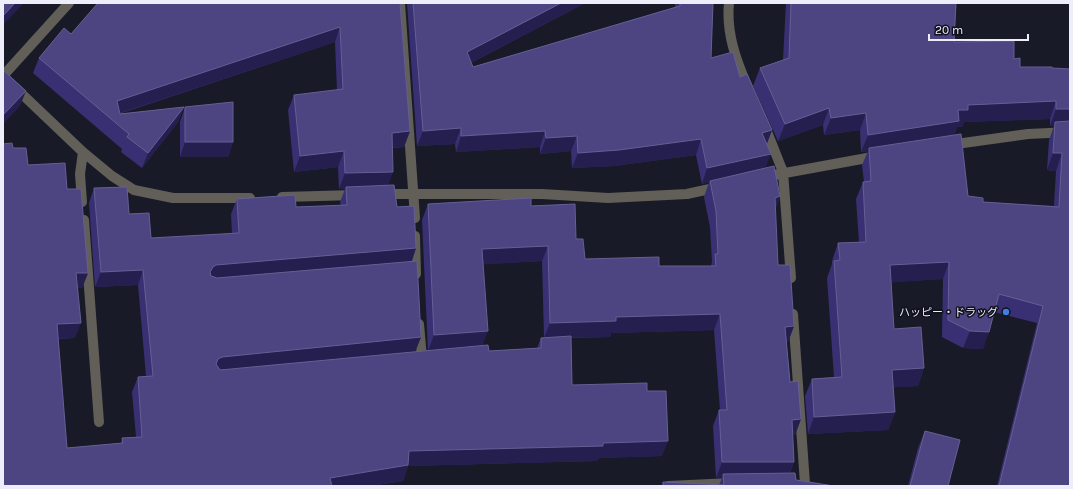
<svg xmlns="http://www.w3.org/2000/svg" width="1073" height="489" font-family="Karla,'Noto Sans JP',sans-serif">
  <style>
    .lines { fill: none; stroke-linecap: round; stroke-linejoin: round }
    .street { stroke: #615f57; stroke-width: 10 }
    .wall { fill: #393073; fill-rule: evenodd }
    .shaded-wall { fill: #241f4f }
    .building { fill: #4c4581; stroke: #655f94 }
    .shop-dot { fill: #3f7fe0; stroke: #10111e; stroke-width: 1.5 }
    .labels { text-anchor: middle; stroke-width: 3; stroke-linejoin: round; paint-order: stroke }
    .poi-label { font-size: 11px; fill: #edeef9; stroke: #10111e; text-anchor: end }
  </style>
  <rect width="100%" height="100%" fill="#191a28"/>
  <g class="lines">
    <!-- street -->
    <path class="street" d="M69,3L3,76L83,152L112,176L134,190L173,198H250
      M400,3L415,218
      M729,3C726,33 736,60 748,88
      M764,124L783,172L791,278
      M949,145L1028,134L1070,132
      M763,177L878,156
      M382,194H542L608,198L687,194L719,187
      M282,197L356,195
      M82,202L80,174L83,152
      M84,220L99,422
      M415,236L416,274
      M793,314L805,484
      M419,324L422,358
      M668,486L732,483"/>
  </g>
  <!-- wall -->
  <path class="wall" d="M400,3L410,131L404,147L392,148L388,185L397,207L416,248L412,261L421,337L415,352L428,350L422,220L428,204L531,206L576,239L585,259L659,266H711L712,262L710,227L704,197L709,182L702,184L696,155L614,166L572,168L571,151L540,154V147L456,152L455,144L417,146L407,3H585L471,63L473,67L675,7V3H713L711,58L740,77L772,130L767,144L766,168L780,196L775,210L778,265L794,326L788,342H786L790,382L801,419L795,435H792L794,462L790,473L796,480L834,486H662L663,482L719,485L722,478H716L713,426L719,410H720L714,330L611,333L610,337L571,338L572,385L647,391L662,456L599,458L597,461L408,466L403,481L370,486H3L13,148L28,165L67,189L88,273L82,288H78L75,338L58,339L67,448L121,443L122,438L136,437L132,392L138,377L146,376L138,285L95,287L89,203L94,188L129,214L151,238L232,234L231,214L237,199L296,207L341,206L340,202L345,189H339L338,167L294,172L288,110L294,95L337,90L335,42L119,114L184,107L178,122L142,168L121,152L122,149L33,73L39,58L71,34ZM542,261L544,337L541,338L537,348L489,351L483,345V264Z
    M786,3H956L954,42L1014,59L1020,67L1070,69V486H997L1037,323L994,312L983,349L963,348L942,337L943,279L891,282L894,329L924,368L918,386L893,387L895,412L888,430L808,434L805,396L812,379L834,377L827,278L832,264V261L838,243L859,242L856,199L863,182H864L862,165L868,151L861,152L860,130L824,135L823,125L778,141L753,86L760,68L783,60ZM1050,119V126H1054L1049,140L1047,170L1056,171L1054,206L983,202L968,196L954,135L957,127H962L964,122Z
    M185,107L233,142L228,157H180V122Z
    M925,431L948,486H908L918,448Z"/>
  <!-- shaded-wall -->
  <path class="shaded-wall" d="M15,3H24L3,25V16Z
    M561,3H585L461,68L467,52Z
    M340,27L335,42L111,116L117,101Z
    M26,91L20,106L3,124V115Z
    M1056,101L1050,119L964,122L962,127H957L953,138L869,148L868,151L861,152L868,135L958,110L968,105Z
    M184,107L178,122L142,168L148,153Z
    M829,108L823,125L778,141L785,124Z
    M1056,109H1070V126L1055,122L1054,126H1050Z
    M866,113L860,130L824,135L831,118Z
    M461,128L455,144L417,146L423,131Z
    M772,130L766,145L762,133Z
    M410,131L404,147L386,148L392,133Z
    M545,131L540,147L456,152L461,136Z
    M577,136L571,151L540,154L546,138Z
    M701,139L696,155L614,166L572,168L578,153Z
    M185,142H233L228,157H180Z
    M344,151L338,167L294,172L300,156Z
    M1053,153H1062L1056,171L1047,170Z
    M771,154L765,169L710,181L709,182L702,184L707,168Z
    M393,172L388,187H346L345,189H339L345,173Z
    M780,196L774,212L775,198Z
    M548,246L542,261L476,265L482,249Z
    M416,248L411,263L210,281V272L213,267L216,265Z
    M949,262L943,279L884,283L890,265Z
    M143,270L138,285L95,287L101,272Z
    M76,273H88L82,288H71Z
    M720,314L714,330L611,333L610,337L544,338L550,323L616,317Z
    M81,323L75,338L51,339L57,324Z
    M794,326L788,342L779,343L785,327Z
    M488,331L482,347L428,351L434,335Z
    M970,331L989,332L983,349L963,348Z
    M421,337L415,352L211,379L218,359L222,357Z
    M924,368L918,386L886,388L892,370Z
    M895,412L888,430L808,434L814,417Z
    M801,419L795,435H786L792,420Z
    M668,441L662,456L599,458L597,461L408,466L403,481L370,486H328L330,478L409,451L603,443Z
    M722,462H794L788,477L723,474L722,478H716Z"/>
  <!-- building -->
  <path class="building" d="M3,3H15L3,16Z
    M98,3H400L410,131L392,133L393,172L345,173L344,151L300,156L294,95L343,89L340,27L117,101L120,114L184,107L148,153L127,137L129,134L39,58L64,28L71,34Z
    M413,3H561L467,52L473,67L680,6V3H713L711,58L733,52L740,77L747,74L772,130L762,133L771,154L707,168L701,139L619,150L578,153L577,136L546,138L545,131L461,136V128L423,131Z
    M791,3H956L954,42L1014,41V59L1020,58V67H1052V68L1070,69V109H1056V101L968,105V110H958L959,121L868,135L866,113L831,118L829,108L785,124L760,68L789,58Z
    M3,70L26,91L3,115Z
    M233,102V142H185V107Z
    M1070,121V486H999L1043,306L999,294L989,332L970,331L948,320L949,262L890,265L894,329L921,327L924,368L892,370L895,412L814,417L812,379L842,377L834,261L840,260L838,243L866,242L863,182L871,181L869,148L961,134L968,196L983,198V202L1059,207L1062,153H1053L1055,122Z
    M12,143L13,148H26L28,165L65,163L67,189H81L88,273H76L81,323L57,324L67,448L123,443L122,438L142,437L138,377L153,376L143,270L101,272L94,188L127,187L129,214L149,213L151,238L239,233L237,199L295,195L296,207L347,205L346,187L394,185L397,207L414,206L416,248L216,265L213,267L210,272L211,276L217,278L417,261L421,337L222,357L218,359L216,364L220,370L488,345L489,351L541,348V338L571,336L572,385L647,383V391H666L668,441L603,443V446L409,451L408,465L330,478L332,486H3V144Z
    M774,166L780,196L775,198L778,265H790L794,326L785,327L790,382L798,381L801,419L792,420L794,462H722L719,410H727L720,314L616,317V321L550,323L548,246L482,249L488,331L434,335L428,204L531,198V206L575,204L576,239H583L585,259L659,257V266H716L715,254H718L716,211L710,181Z
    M925,431L960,440L948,486H910Z
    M795,473L796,480L834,486H663V482L724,485L723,474Z"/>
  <!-- markers -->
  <circle class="shop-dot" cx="1006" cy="312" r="4"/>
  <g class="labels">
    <!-- poi labels -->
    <g class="poi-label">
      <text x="998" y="316">ハッピー・ドラッグ</text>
    </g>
  </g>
  <!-- border -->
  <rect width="1073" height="489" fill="none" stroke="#edeef9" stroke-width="8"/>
  <!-- scale -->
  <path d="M929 34v6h99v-6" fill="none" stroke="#edeef9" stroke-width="2"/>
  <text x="935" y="34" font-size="12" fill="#edeef9" stroke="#10111e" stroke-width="3" paint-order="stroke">20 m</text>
</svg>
